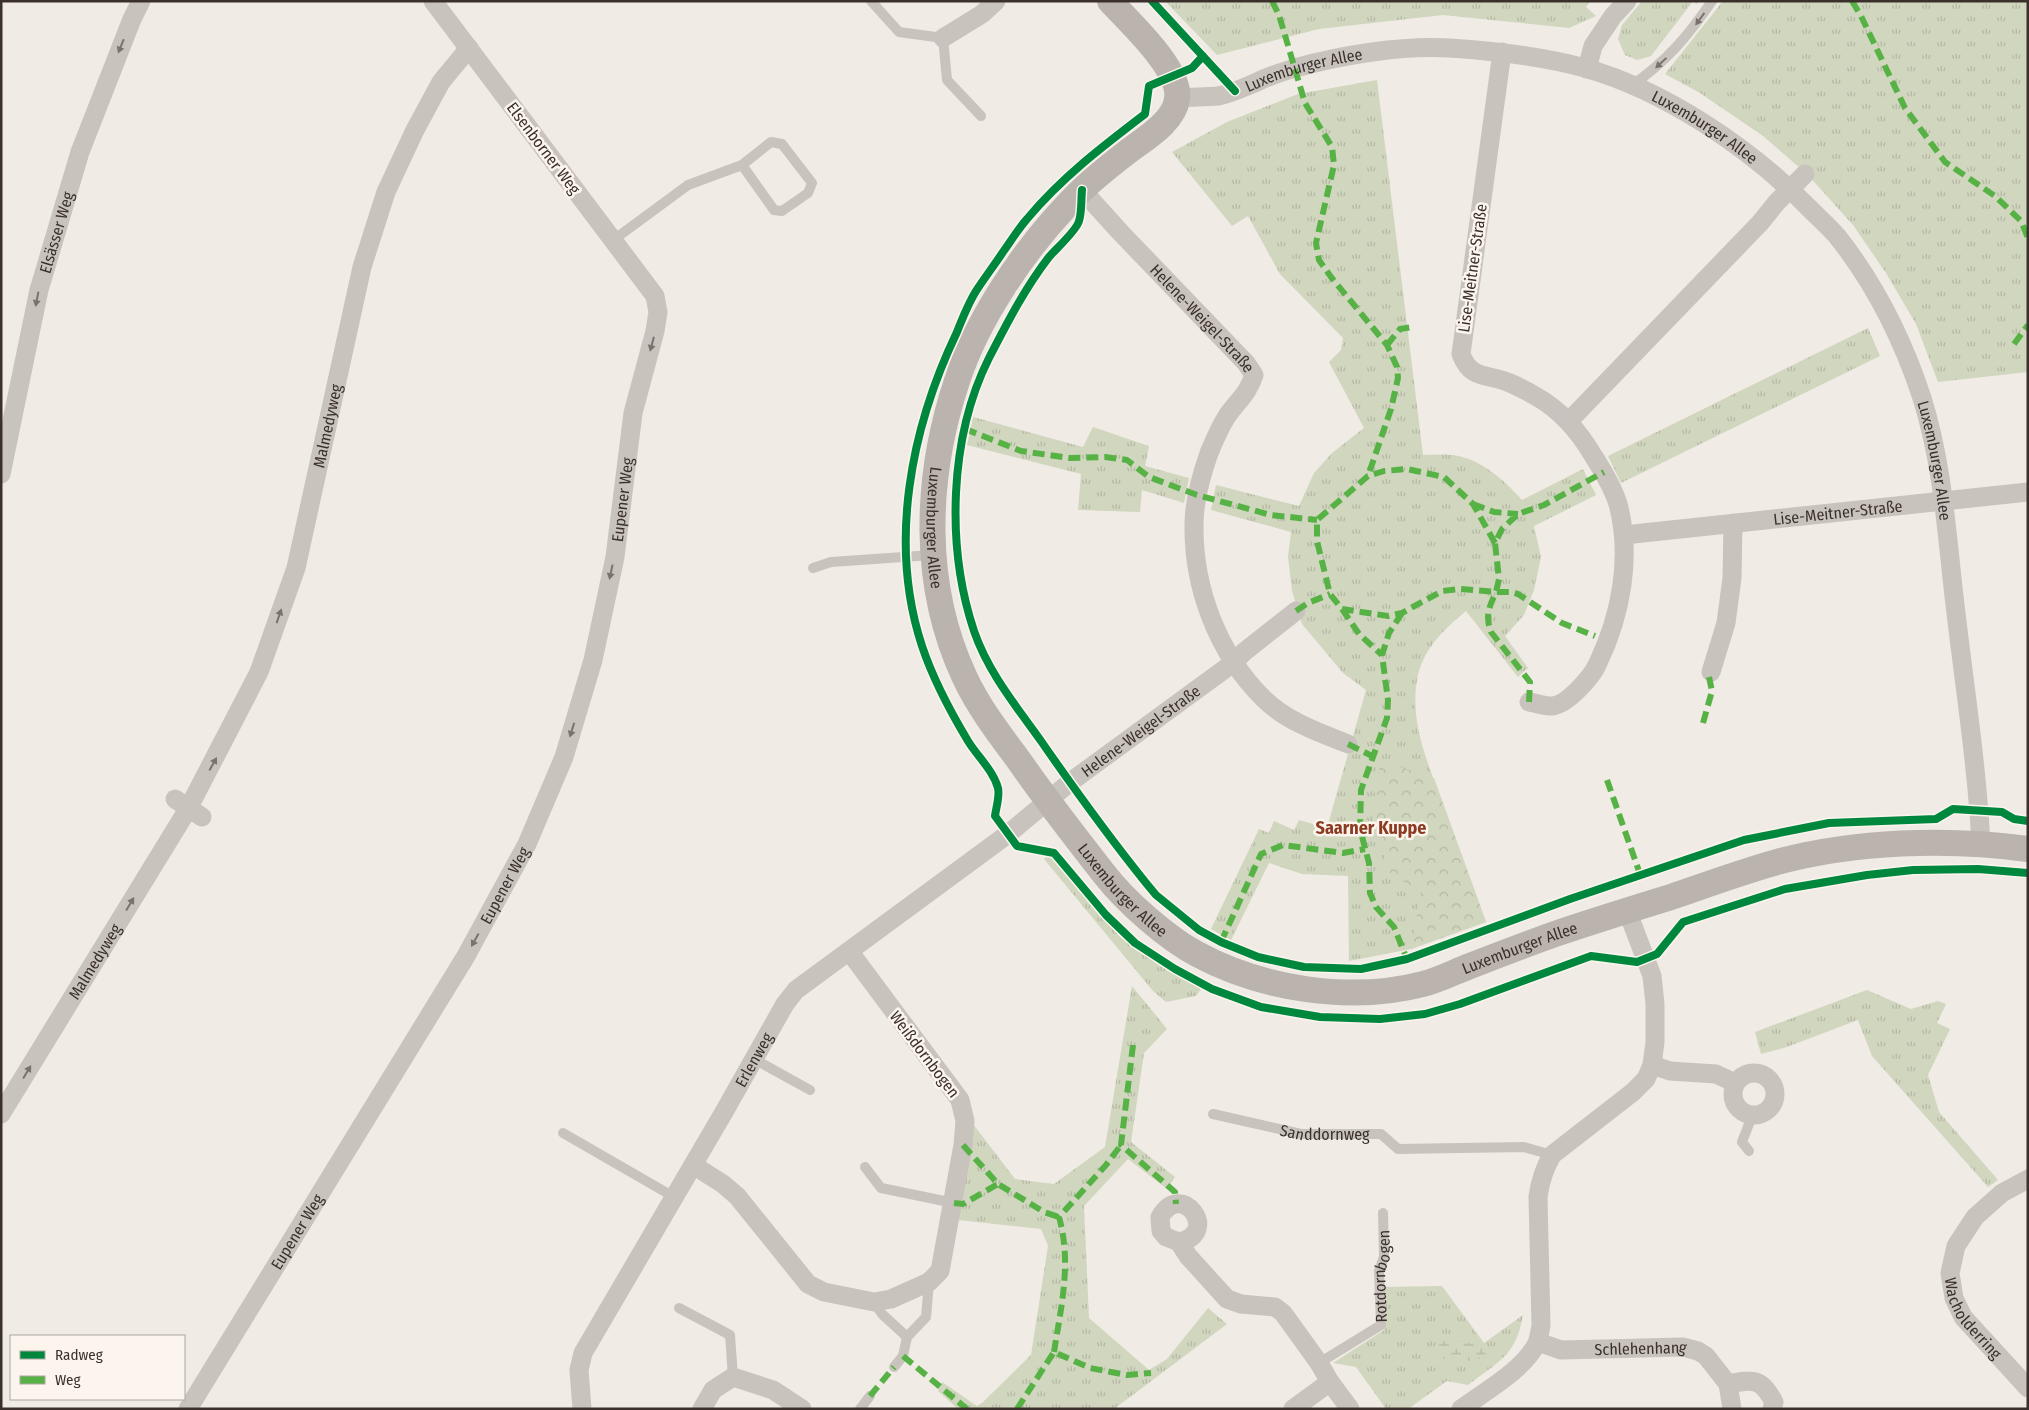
<svg xmlns="http://www.w3.org/2000/svg" width="2029" height="1410" font-family="'Fira Sans Condensed',sans-serif">
  <style>
    .grass { fill: url(#grass-tufts) }
    .forest { fill: url(#forest-crowns) }
    .wetland { fill: url(#wetland-marsh) }
    .lines { fill: none; stroke-linecap: round; stroke-linejoin: round }
    .lane { stroke: #c9c3be; stroke-width: 10 }
    .street { stroke: #c9c3be; stroke-width: 19 }
    .secondary { stroke: #bab3ae; stroke-width: 26 }
    .quiet { stroke: #57b246; stroke-width: 6; stroke-dasharray: 12 6; stroke-linecap: butt }
    .cycleway-casing { stroke: #fbf5ee; stroke-width: 11 }
    .cycleway { stroke: #00873e; stroke-width: 8 }
    .oneway { fill: #7b726d }
    .labels { text-anchor: middle; stroke-width: 5; stroke-linejoin: round; paint-order: stroke }
    .street-label { font-size: 16px; fill: #3b302b; stroke: #fbf5ee }
    .neighbourhood-label { font-size: 18px; font-weight: bold; fill: #8c3b22; stroke: #fbf5ee }
  </style>
  <defs>
    <pattern id="grass-tufts" width="24" height="20" patternUnits="userSpaceOnUse" patternTransform="scale(1.25)"><rect width="24" height="20" fill="#d1d6bf"/><path d="M3 7l-1-3M5 7V3M7 7l1-3M15 17l-1-3M17 17v-4M19 17l1-3" fill="none" stroke="#b4b8a4"/></pattern>
    <pattern id="forest-crowns" width="20" height="18" patternUnits="userSpaceOnUse" patternTransform="scale(1.25)"><rect width="20" height="18" fill="#d1d6bf"/><path d="M2 6a3 3 0 1 1 6 0M12 15a3 3 0 1 1 6 0" fill="none" stroke="#b4b8a4"/></pattern>
    <pattern id="wetland-marsh" width="20" height="14" patternUnits="userSpaceOnUse" patternTransform="scale(1.25)"><rect width="20" height="14" fill="#d1d6bf"/><path d="M1 5h8M5 5V1M11 12h8M15 12V8" fill="none" stroke="#b4b8a4"/></pattern>
  </defs>
  <rect width="100%" height="100%" fill="#f0ebe5"/>
  <!-- grass -->
  <path class="grass" d="M1165,1H1591L1586,7L1596,16L1569,28L1443,15L1319,29L1217,55Z
    M1642,1H1699L1697,4L1693,1L1651,56L1637,60L1625,55L1618,39L1622,25Z
    M1723,1H2028V372L1938,382L1916,324L1886,273L1853,225L1807,174L1763,136L1700,93L1665,74Z
    M1377,80L1423,455C1432,455 1442,454 1451,455C1479,457 1504,480 1522,500L1583,469L1596,495L1534,526L1541,557L1534,590L1524,615L1505,636L1528,668L1518,677L1466,611C1444,629 1422,650 1417,680C1409,726 1431,770 1446,812C1459,849 1473,885 1486,922L1411,949L1349,961L1348,876L1302,874L1269,863L1231,940L1211,929L1259,829L1269,833L1274,821L1294,830L1299,820L1327,828L1366,690L1343,673L1302,624L1292,591L1288,557L1291,532L1211,510L1216,485L1299,506L1314,473L1332,453L1364,428L1329,362L1341,350L1343,338L1280,274L1248,216L1232,226L1172,152L1227,122L1298,94Z
    M1868,328L1880,356L1621,483L1608,456Z
    M973,417L1083,447L1093,427L1149,446L1145,466L1189,478L1184,503L1142,490L1140,512L1078,510L1081,474L967,445Z
    M1050,854L1119,936L1158,964L1201,989L1196,996L1166,1002L1153,991L1044,859Z
    M1132,986L1167,1029L1144,1053L1131,1142L1175,1177L1167,1189L1128,1159L1084,1206L1089,1318L1149,1370L1167,1359L1208,1308L1227,1324L1114,1409H958L938,1391L942,1382L977,1406L982,1403L1031,1355L1048,1246L1041,1229L958,1220L973,1124L1015,1179L1054,1184L1105,1147Z
    M1867,990L1911,1009L1938,1001L1946,1004L1937,1023L1950,1029L1928,1075L1939,1112L1998,1180L1988,1187L1872,1056L1858,1020L1784,1048L1761,1054L1755,1032Z
    M1442,1286L1484,1343L1523,1315C1516,1356 1499,1361 1468,1385L1447,1381L1408,1409H1386L1356,1367L1333,1363L1384,1330L1383,1287Z"/>
  <!-- forest -->
  <path class="forest" d="M1381,761L1434,778L1486,922L1411,949L1421,891L1391,875L1371,815Z"/>
  <!-- wetland -->
  <path class="wetland" d="M1450,1340L1489,1346V1352C1471,1364 1456,1364 1438,1356L1435,1349L1440,1342Z"/>
  <g class="lines">
    <!-- lane -->
    <g class="lane">
      <path d="M871,1L899,32L943,38L947,80L981,116"/>
      <path d="M1631,86C1667,61 1688,36 1712,1"/>
      <path d="M612,241L688,185L742,165L771,142L782,144L812,183L808,193L782,211L774,210L742,165"/>
      <path d="M813,568L831,562L932,555"/>
      <path d="M754,1059L810,1090"/>
      <path id="s1" d="M1213,1114L1301,1134H1381L1398,1149L1524,1147L1552,1155"/>
      <path d="M563,1133L674,1197"/>
      <path d="M1749,1151L1742,1142L1752,1116"/>
      <path d="M865,1167L881,1188L954,1203"/>
      <path d="M874,1302L882,1314L907,1337L926,1317L929,1282"/>
      <path d="M679,1308L730,1335L733,1377"/>
      <path id="s2" d="M1319,1363L1381,1325L1379,1271L1384,1257L1383,1213"/>
      <path d="M894,1367L903,1356L907,1337"/>
      <path d="M860,1409L870,1396"/>
    </g>
    <!-- street -->
    <g class="street">
      <path d="M943,38L982,14L996,1"/>
      <path d="M1502,52L1461,354C1471,381 1488,373 1510,383C1519,387 1529,392 1537,397C1562,411 1580,433 1594,457C1603,471 1613,488 1618,504C1632,557 1621,615 1598,663C1592,677 1567,705 1552,706C1544,706 1536,703 1529,702"/>
      <path d="M1587,69L1593,46L1613,16L1627,1"/>
      <path id="s3" d="M1178,98C1191,97 1205,97 1218,96C1231,94 1245,87 1257,82C1269,76 1282,72 1295,68C1342,55 1402,45 1450,48C1495,51 1541,56 1585,68C1666,91 1750,148 1808,207C1818,217 1828,226 1837,236C1875,284 1903,340 1922,398C1944,468 1947,541 1956,613C1965,690 1977,766 1981,844"/>
      <path id="s4" d="M1082,190L1121,233L1246,363L1254,375C1248,394 1238,400 1227,416C1220,427 1214,441 1209,453C1201,476 1194,500 1194,524C1193,588 1218,654 1264,699C1286,721 1320,733 1348,744"/>
      <path d="M1569,421L1760,223L1777,202L1805,174"/>
      <path id="s5" d="M1,474L39,290L80,152L132,19L141,1"/>
      <path id="s6" d="M1624,535L2028,492"/>
      <path d="M1711,672L1726,623L1732,578L1733,523"/>
      <path d="M175,799L202,817"/>
      <path d="M1652,1065L1670,1071L1716,1074L1735,1083"/>
      <circle cx="1754" cy="1094" r="21"/>
      <path id="s7" d="M1,1114L188,809L259,672L296,568L362,267L386,192L415,130L441,82L469,48"/>
      <path d="M693,1165L723,1184L737,1196L808,1284L824,1292L874,1302L891,1299L929,1282L940,1271L963,1145L965,1121L960,1100L849,951"/>
      <path id="s8" d="M2028,1179L2002,1193L1975,1217L1956,1246L1950,1273L1954,1298L1963,1317L2028,1388"/>
      <path d="M1179,1242C1221,1234 1182,1179 1160,1217L1161,1231L1166,1237L1179,1242L1188,1256L1227,1299L1241,1304L1275,1307L1283,1313L1319,1363L1330,1382"/>
      <path id="s9" d="M1538,1342L1561,1350L1683,1347L1698,1351L1706,1356L1728,1384L1732,1409"/>
      <path d="M1728,1384C1754,1379 1761,1378 1774,1402L1772,1409"/>
      <path id="s10" d="M188,1409L466,956L527,844L564,757L593,660L615,557L633,413L655,331L658,312L655,296L433,1"/>
      <path id="s11" d="M582,1409L579,1370L583,1353L724,1112L785,1004L796,990L1008,834L1069,783L1233,663L1244,652L1296,611"/>
      <path d="M702,1409L713,1390L733,1377L773,1390L802,1409"/>
      <path d="M1293,1409L1330,1382L1350,1409"/>
      <path d="M1461,1409C1484,1392 1524,1370 1537,1343C1539,1338 1540,1331 1541,1325L1538,1197C1540,1181 1544,1169 1552,1155L1633,1092L1646,1079L1652,1065L1655,1042V1004L1652,976L1627,910"/>
    </g>
    <!-- secondary -->
    <path class="secondary" id="s12" d="M1110,1C1129,22 1182,70 1177,99C1176,109 1169,118 1162,125C1153,134 1141,142 1130,150C1109,166 1087,183 1069,203C1024,250 977,319 957,381C925,477 921,585 965,678C979,708 1000,735 1020,762C1047,801 1076,838 1105,875C1126,902 1167,938 1197,954C1262,989 1350,1003 1423,984C1439,980 1454,972 1470,966C1498,955 1527,944 1555,934C1593,921 1632,909 1671,897C1706,885 1741,872 1777,862C1855,841 1947,838 2028,849"/>
    <!-- quiet -->
    <path class="quiet" d="M1272,1L1279,15L1305,103L1332,147L1334,165L1316,243L1319,260L1331,277L1387,345L1397,367L1398,378L1391,409L1368,476
      M1852,1L1861,16L1905,108L1945,162L1995,196L2021,221L2028,238
      M2014,344L2028,325
      M1387,345L1400,329L1412,327
      M965,429L1021,451L1070,458L1105,457L1127,460L1149,477L1197,495L1271,515L1317,520
      M1473,504L1494,512L1518,514
      M1495,543L1473,504L1444,477L1407,469L1384,471L1368,476L1317,520V541L1330,594L1342,609L1388,616L1402,613L1442,591L1460,589L1496,592L1499,579L1495,543L1502,529L1518,514L1544,505L1604,472
      M1342,609L1359,634L1382,655
      M1296,611L1308,603L1330,594
      M1402,613L1389,633L1382,655L1388,700L1387,718L1361,790L1360,829L1369,863L1370,893L1376,907L1394,927L1407,959
      M1529,702L1530,682L1491,632C1485,616 1489,607 1496,592H1510L1518,594L1562,623L1595,636
      M1703,723L1712,691L1709,677
      M1348,744L1372,756
      M1607,780L1640,874
      M1221,942L1261,854L1283,845L1343,853L1365,849
      M1133,1045L1121,1145L1175,1192L1176,1204
      M963,1145L998,1184L1044,1212L1059,1217
      M954,1203L963,1204L998,1184
      M1054,1352C1061,1307 1072,1263 1059,1217L1106,1165L1121,1145
      M903,1356L967,1409
      M870,1396L894,1367
      M1017,1409L1054,1352L1090,1368L1127,1375L1151,1373"/>
    <!-- cycleway casing -->
    <g class="cycleway-casing">
      <path id="cycleway" d="M1152,1L1235,91
        M1203,56L1192,68L1149,86L1145,114C1103,146 1061,178 1027,219C1018,229 1011,241 1003,252C995,264 986,276 978,288C969,301 963,317 957,332C911,428 888,543 922,646C933,679 950,711 968,741C977,756 993,770 998,788C1000,796 996,808 995,816L1017,846L1054,853L1106,915L1135,943L1175,969L1212,989L1261,1007L1320,1017L1380,1019L1425,1014L1460,1004L1591,956L1637,962L1657,954L1683,922L1785,889L1867,875L1913,870L1978,869L2028,873
        M1082,190C1081,199 1082,212 1079,221C1077,230 1056,249 1049,257C1025,288 1007,323 989,358C949,438 946,547 974,631C988,672 1016,706 1041,741C1075,790 1109,837 1146,883L1156,895L1199,930L1221,942L1258,957L1304,967L1361,969L1407,959L1570,899L1744,840L1829,823L1936,819L1953,809L2002,812L2014,819L2028,821"/>
    </g>
    <!-- cycleway -->
    <use href="#cycleway" class="cycleway"/>
  </g>
  <!-- one-way arrows -->
  <defs><path id="oneway-solid" d="M-6-.8H1V-3.2L6.5 0L1 3.2V.8H-6Z" transform="scale(1.25)"/></defs>
  <g class="oneway">
    <use href="#oneway-solid" transform="translate(1700 19) rotate(126)"/>
    <use href="#oneway-solid" transform="translate(121 46) rotate(112)"/>
    <use href="#oneway-solid" transform="translate(1661 63) rotate(137)"/>
    <use href="#oneway-solid" transform="translate(37 299) rotate(101)"/>
    <use href="#oneway-solid" transform="translate(652 344) rotate(105)"/>
    <use href="#oneway-solid" transform="translate(611 572) rotate(102)"/>
    <use href="#oneway-solid" transform="translate(279 616) rotate(-71)"/>
    <use href="#oneway-solid" transform="translate(572 730) rotate(107)"/>
    <use href="#oneway-solid" transform="translate(213 764) rotate(-61)"/>
    <use href="#oneway-solid" transform="translate(130 904) rotate(-59)"/>
    <use href="#oneway-solid" transform="translate(475 940) rotate(119)"/>
    <use href="#oneway-solid" transform="translate(27 1072) rotate(-59)"/>
  </g>
  <g class="labels">
    <!-- street labels -->
    <g class="street-label">
      <text dy="6" stroke="none"><textPath href="#s3" startOffset="130">Luxemburger Allee</textPath></text>
      <text dy="6" stroke="none"><textPath href="#s3" startOffset="550">Luxemburger Allee</textPath></text>
      <text transform="translate(544 148) rotate(53)" y="6">Elsenborner Weg</text>
      <text dy="6" stroke="none"><textPath href="#s5" startOffset="248">Elsässer Weg</textPath></text>
      <text transform="translate(1472 268) rotate(-82)" y="6">Lise-Meitner-Straße</text>
      <text dy="6" stroke="none"><textPath href="#s4" startOffset="176">Helene-Weigel-Straße</textPath></text>
      <text dy="6" stroke="none"><textPath href="#s7" startOffset="768">Malmedyweg</textPath></text>
      <text dy="6" stroke="none"><textPath href="#s3" startOffset="970">Luxemburger Allee</textPath></text>
      <text dy="6" stroke="none"><textPath href="#s10" startOffset="1018">Eupener Weg</textPath></text>
      <text dy="6" stroke="none"><textPath href="#s6" startOffset="215">Lise-Meitner-Straße</textPath></text>
      <text dy="6" stroke="none"><textPath href="#s12" startOffset="635">Luxemburger Allee</textPath></text>
      <text dy="6" stroke="none"><textPath href="#s11" startOffset="909">Helene-Weigel-Straße</textPath></text>
      <text dy="6" stroke="none"><textPath href="#s10" startOffset="612">Eupener Weg</textPath></text>
      <text dy="6" stroke="none"><textPath href="#s12" startOffset="1055">Luxemburger Allee</textPath></text>
      <text dy="6" stroke="none"><textPath href="#s12" startOffset="1490">Luxemburger Allee</textPath></text>
      <text dy="6" stroke="none"><textPath href="#s7" startOffset="179">Malmedyweg</textPath></text>
      <text transform="translate(925 1054) rotate(53)" y="6">Weißdornbogen</text>
      <text dy="6" stroke="none"><textPath href="#s11" startOffset="396">Erlenweg</textPath></text>
      <text dy="6" stroke="none"><textPath href="#s1" startOffset="114">Sanddornweg</textPath></text>
      <text dy="6" stroke="none"><textPath href="#s10" startOffset="208">Eupener Weg</textPath></text>
      <text dy="6" stroke="none"><textPath href="#s2" startOffset="122">Rotdornbogen</textPath></text>
      <text dy="6" stroke="none"><textPath href="#s8" startOffset="180">Wacholderring</textPath></text>
      <text dy="6" stroke="none"><textPath href="#s9" startOffset="104">Schlehenhang</textPath></text>
    </g>
    <!-- neighbourhood labels -->
    <g class="neighbourhood-label">
      <text x="1371" y="834">Saarner Kuppe</text>
    </g>
  </g>
  <!-- border -->
  <rect width="2029" height="1410" fill="none" stroke="#3b302b" stroke-width="5"/>
  <!-- legend -->
  <rect x="10" y="1335" width="175" height="65" fill="#fbf5ee" stroke="#aea6a0"/>
  <rect x="20" y="1351" width="25" height="8" fill="#00873e" stroke="#aea6a0"/>
  <text x="55" y="1360" font-size="15" fill="#3b302b">Radweg</text>
  <rect x="20" y="1376" width="25" height="8" fill="#57b246" stroke="#aea6a0"/>
  <text x="55" y="1385" font-size="15" fill="#3b302b">Weg</text>
</svg>
